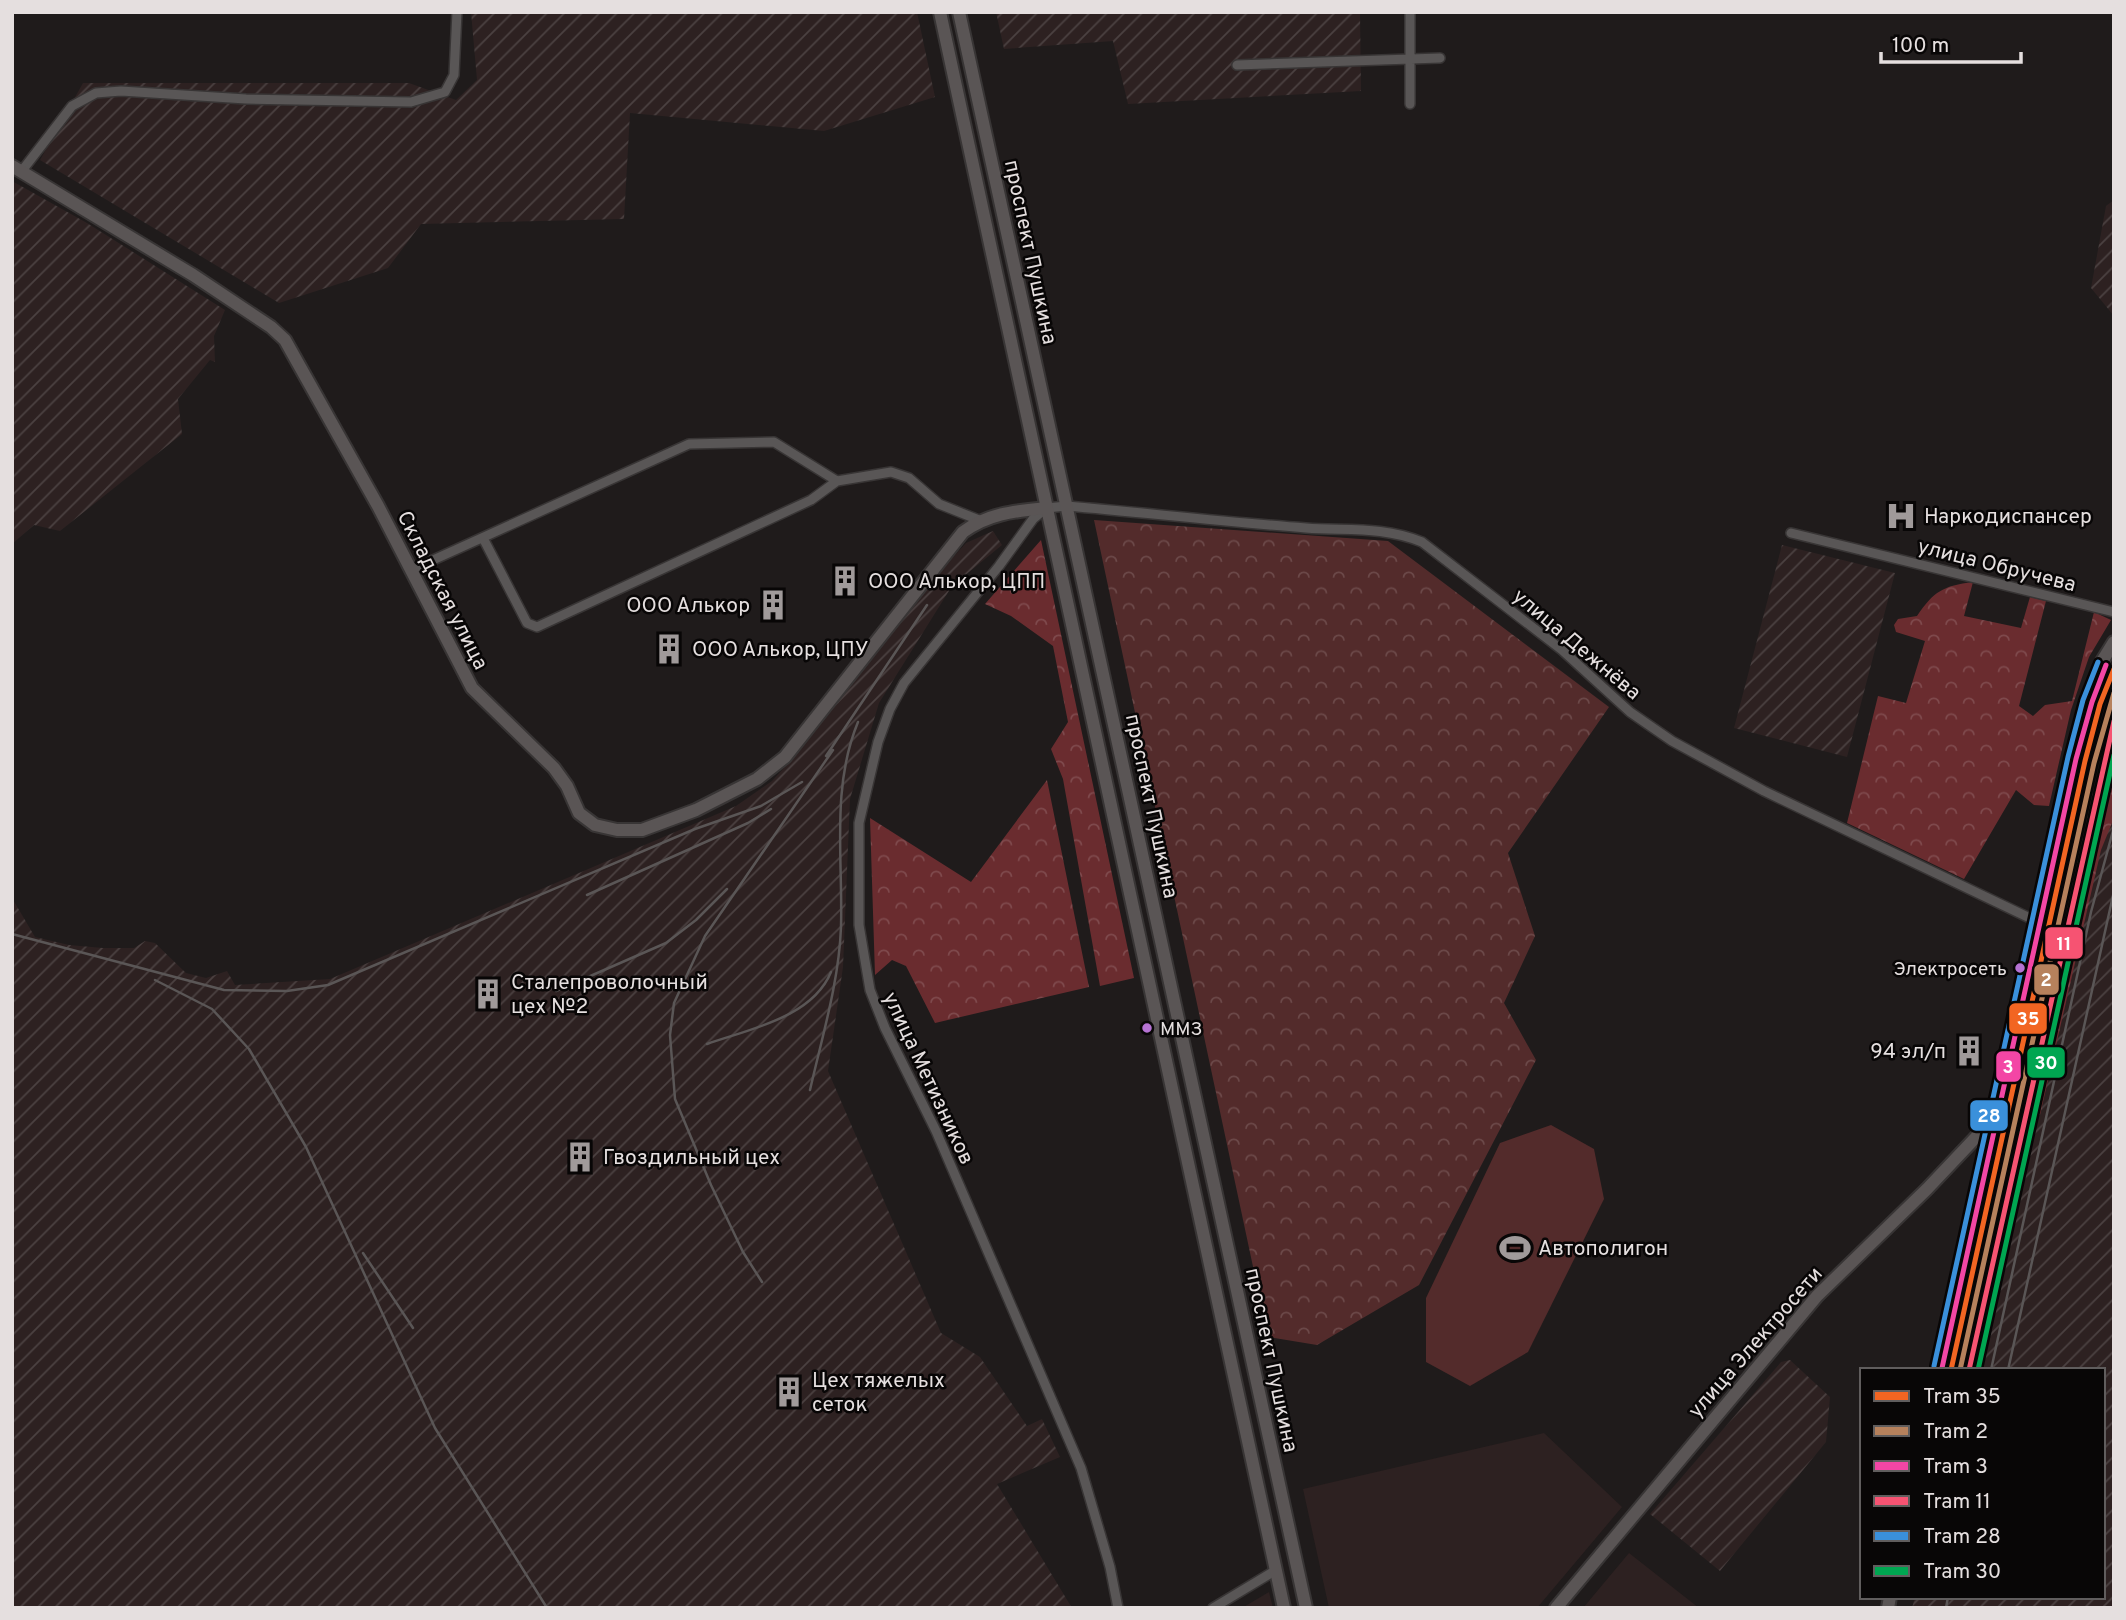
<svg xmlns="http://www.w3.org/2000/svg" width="2126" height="1620" font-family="Overpass,sans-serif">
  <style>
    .built { fill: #2d2121 }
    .industrial { fill: url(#industrial-furrows) }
    .forest { fill: url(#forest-crowns) }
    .park { fill: url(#park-crowns) }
    .pitch { fill: #532b2b }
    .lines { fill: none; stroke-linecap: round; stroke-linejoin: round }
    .street-casing { stroke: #383535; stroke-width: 12 }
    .secondary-casing { stroke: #383535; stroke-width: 16 }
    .street { stroke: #595656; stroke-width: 9 }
    .secondary { stroke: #5a5555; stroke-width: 12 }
    .rail { stroke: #5a5656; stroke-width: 2.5 }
    .tram-1-casing { stroke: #080606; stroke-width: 10 }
    .tram-2-casing { stroke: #080606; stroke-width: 10 }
    .tram-3-casing { stroke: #080606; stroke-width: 10 }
    .tram-4-casing { stroke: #080606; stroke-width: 10 }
    .tram-5-casing { stroke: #080606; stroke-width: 10 }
    .tram-6-casing { stroke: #080606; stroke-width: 10 }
    .tram-1 { stroke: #f26522; stroke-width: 5 }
    .tram-2 { stroke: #b6815c; stroke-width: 5 }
    .tram-3 { stroke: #f346a5; stroke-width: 5 }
    .tram-4 { stroke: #f65372; stroke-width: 5 }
    .tram-5 { stroke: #3a90db; stroke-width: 5 }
    .tram-6 { stroke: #00a651; stroke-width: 5 }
    .bus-dot { fill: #b673d3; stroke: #080606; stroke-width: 2.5 }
    .labels { text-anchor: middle; stroke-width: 5; stroke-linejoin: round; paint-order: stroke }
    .bus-label { font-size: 19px; fill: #e5dfdf; stroke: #080606; text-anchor: end }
    .street-label { font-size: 21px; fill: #e5dfdf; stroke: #080606 }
    .poi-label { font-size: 21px; fill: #e5dfdf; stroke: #080606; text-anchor: start }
    .line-badge { stroke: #080606; stroke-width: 2.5 }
    .badge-label { font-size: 19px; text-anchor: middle; font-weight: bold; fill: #fff }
  </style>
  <defs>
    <pattern id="industrial-furrows" width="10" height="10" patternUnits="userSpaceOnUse" patternTransform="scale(1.75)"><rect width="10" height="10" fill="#2d2121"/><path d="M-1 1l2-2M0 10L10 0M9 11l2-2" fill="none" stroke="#4b4141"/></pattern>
    <pattern id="forest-crowns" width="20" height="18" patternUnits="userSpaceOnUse" patternTransform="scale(1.75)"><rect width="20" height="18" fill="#6a2c2f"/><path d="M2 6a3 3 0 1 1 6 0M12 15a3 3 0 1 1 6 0" fill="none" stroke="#7f4a4d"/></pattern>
    <pattern id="park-crowns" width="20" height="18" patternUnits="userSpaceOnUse" patternTransform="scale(1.75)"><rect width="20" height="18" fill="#532b2b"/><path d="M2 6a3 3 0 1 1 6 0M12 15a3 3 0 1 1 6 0" fill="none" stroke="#6c4949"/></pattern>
  </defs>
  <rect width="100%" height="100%" fill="#1f1b1b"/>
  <!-- built -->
  <path class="built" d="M1544,1433L1622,1507L1537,1608H1329L1303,1489Z
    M1629,1553L1699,1608H1583Z
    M1269,1592L1273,1608H1242Z"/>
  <!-- industrial -->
  <path class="industrial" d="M471,12H917L935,97L824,131L630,113L624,219L421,224L388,268L279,303L40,160L83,83H409L456,100L477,80Z
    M996,12H1360L1361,91L1128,104L1113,41L1004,49Z
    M12,181L87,223L225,310L214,336L215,362L210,360L178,399L182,434L60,531L34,525L12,544Z
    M2114,200V316L2091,288L2106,206Z
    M993,531L1002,545L952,586L879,703L850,799L843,967L828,1071L941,1333L980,1357L1027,1426L1042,1419L1060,1457L997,1484L1072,1608H12V898L35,937L69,945L103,948H134L145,941L155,943L186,973L206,978L227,971L235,985L330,979L736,806L772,781L802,748L932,580L966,543Z
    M1782,545L1895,573L1847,757L1734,728Z
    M2114,753V1608H1912L1915,1597H2103V1370H1965L2093,791Z
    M1790,1360L1830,1397L1826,1442L1720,1571L1650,1514L1781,1362Z"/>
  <!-- forest -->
  <path class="forest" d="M1041,540L1134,978L1100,986L1063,779L1051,749L1068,722L1053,646L1011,616L985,604Z
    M1973,582L1964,616L2021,628L2030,597L2046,601L2019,706L2033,716L2045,705L2072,701L2094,612L2111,620L2089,657L2071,710L2049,806L2034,805L2016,790L1964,879L1847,823L1878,696L1906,703L1925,641L1896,632L1894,625L1898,619L1917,616C1934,591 1943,586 1973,582Z
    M2114,778V818L2101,850L2040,1115H2029L2092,832Z
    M1047,780L1089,987L935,1023L906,966L892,960L875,975L870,818L971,882Z"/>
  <!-- park -->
  <path class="park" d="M1094,520L1388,541L1609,707L1508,853L1535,936L1504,1003L1536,1060L1419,1285L1317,1345L1268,1337Z"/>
  <!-- pitch -->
  <path class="pitch" d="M1551,1125L1594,1149L1604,1199L1528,1352L1470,1386L1426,1362V1298L1500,1143Z"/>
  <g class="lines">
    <!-- street casing -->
    <g class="street-casing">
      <path id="street" d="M1410,12V104
        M1237,65L1440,58
        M21,172L72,106L96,93L121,91L246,99L411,102L445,92L454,75L457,12
        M1791,533L2114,612
        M483,538L527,623L537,627L811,500L837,481L891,472L909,478L939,504L979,520
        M411,570L689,444L774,442L837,481
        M1118,1608L1110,1567L1081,1468L936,1131L885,1028L870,990L859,925V823L878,742L890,709L904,683L999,566L1033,519L1046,508L1067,506C1147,513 1226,522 1306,528C1346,531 1383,526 1422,542L1562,650L1630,712L1672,741L1764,791L2038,922
        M1213,1608L1276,1570"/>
    </g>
    <!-- secondary casing -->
    <g class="secondary-casing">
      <path id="secondary" d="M940,12L1284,1608
        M959,12L1306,1608
        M12,166L193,275L271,327L285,340L378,506L472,688L554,768L567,786L579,813L595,825L617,830H642L696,810L757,779L785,757L963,532C989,513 1016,511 1046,508
        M1939,1370L2087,703L2101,663L2114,642
        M1556,1608L1817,1296L1927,1189L1997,1115
        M1888,1608L1890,1597"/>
    </g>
    <!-- street -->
    <use href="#street" class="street"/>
    <!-- secondary -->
    <use href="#secondary" class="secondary"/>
    <!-- rail -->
    <path class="rail" d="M826,756L927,605
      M587,895L748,823L771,809
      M12,934L224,990L287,991L328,985L695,829L761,806L802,782
      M155,980L212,1009L249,1049L306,1147L435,1428L547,1608
      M556,991L666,943L696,920L727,889
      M707,1044C749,1029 812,1018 831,972
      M810,1090C822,1037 839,982 841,927C843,859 831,787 858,722
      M363,1253L413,1328
      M762,1282L743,1252L711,1185L675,1099L670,1035L674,1003L705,936L833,750
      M1991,1370L2091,912L2114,827
      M2008,1370L2114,891
      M1946,1608L1948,1597"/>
    <!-- tram-1 casing -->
    <g class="tram-1-casing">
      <path id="tram-1" d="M1951,1370L2085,761L2100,704L2114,669"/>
    </g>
    <!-- tram-2 casing -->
    <g class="tram-2-casing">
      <path id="tram-2" d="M1960,1370L2094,763L2114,693"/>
    </g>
    <!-- tram-3 casing -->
    <g class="tram-3-casing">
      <path id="tram-3" d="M1942,1368L2076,759L2092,702L2106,665"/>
    </g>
    <!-- tram-4 casing -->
    <g class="tram-4-casing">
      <path id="tram-4" d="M1969,1370L2114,721"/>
    </g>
    <!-- tram-5 casing -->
    <g class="tram-5-casing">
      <path id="tram-5" d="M1934,1366L2068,757L2083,700L2098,662"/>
    </g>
    <!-- tram-6 casing -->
    <g class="tram-6-casing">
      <path id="tram-6" d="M1978,1370L2114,755"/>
    </g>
    <!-- tram-1 -->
    <use href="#tram-1" class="tram-1"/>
    <!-- tram-2 -->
    <use href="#tram-2" class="tram-2"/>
    <!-- tram-3 -->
    <use href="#tram-3" class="tram-3"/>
    <!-- tram-4 -->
    <use href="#tram-4" class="tram-4"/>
    <!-- tram-5 -->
    <use href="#tram-5" class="tram-5"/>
    <!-- tram-6 -->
    <use href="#tram-6" class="tram-6"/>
  </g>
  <!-- icons -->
  <defs>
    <g id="hospital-bare" transform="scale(2.415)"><path d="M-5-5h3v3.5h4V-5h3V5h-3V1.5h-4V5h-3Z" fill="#a09a9a" stroke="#080606" stroke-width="2.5" paint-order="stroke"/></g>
    <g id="building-bare" transform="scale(2.415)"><path d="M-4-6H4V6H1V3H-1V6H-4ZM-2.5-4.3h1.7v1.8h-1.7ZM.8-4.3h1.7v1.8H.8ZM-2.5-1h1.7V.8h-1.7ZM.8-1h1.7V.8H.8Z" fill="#a09a9a" stroke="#080606" stroke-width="2.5" paint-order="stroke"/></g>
    <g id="stadium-bare" transform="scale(2.415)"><path d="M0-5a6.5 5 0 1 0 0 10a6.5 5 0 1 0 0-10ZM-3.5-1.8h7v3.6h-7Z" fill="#a09a9a" stroke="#080606" stroke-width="2.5" paint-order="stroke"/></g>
  </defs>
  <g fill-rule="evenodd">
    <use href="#hospital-bare" x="1901" y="516"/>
    <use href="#building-bare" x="845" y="581"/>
    <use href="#building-bare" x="773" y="605"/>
    <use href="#building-bare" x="669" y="649"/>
    <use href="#building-bare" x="488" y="994"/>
    <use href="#building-bare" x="1969" y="1051"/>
    <use href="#building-bare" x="580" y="1157"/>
    <use href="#stadium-bare" x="1515" y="1248"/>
    <use href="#building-bare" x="789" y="1392"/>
  </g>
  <!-- markers -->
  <g class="bus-dot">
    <circle cx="2020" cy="968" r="6"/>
    <circle cx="1147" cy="1028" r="6"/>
  </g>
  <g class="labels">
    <!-- bus labels -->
    <g class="bus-label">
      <text x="2007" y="975">Электросеть</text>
      <text x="1160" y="1035" text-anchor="start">ММЗ</text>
    </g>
    <!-- street labels -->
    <g class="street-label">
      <text transform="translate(1031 252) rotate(78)" y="7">проспект Пушкина</text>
      <text transform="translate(1997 565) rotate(14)" y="7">улица Обручева</text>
      <text transform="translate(443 590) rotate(63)" y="7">Складская улица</text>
      <text transform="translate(1577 644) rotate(40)" y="7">улица Дежнёва</text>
      <text transform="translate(1152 806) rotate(78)" y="7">проспект Пушкина</text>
      <text transform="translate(929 1078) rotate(65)" y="7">улица Метизников</text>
      <text transform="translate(1755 1342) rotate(-49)" y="7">улица Электросети</text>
      <text transform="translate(1272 1360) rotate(78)" y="7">проспект Пушкина</text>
    </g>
    <!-- poi labels -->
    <g class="poi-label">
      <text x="1924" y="523">Наркодиспансер</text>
      <text x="868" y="588">ООО Алькор, ЦПП</text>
      <text x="750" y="612" text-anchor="end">ООО Алькор</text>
      <text x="692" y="656">ООО Алькор, ЦПУ</text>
      <text x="511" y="989">Сталепроволочный<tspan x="511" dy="24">цех №2</tspan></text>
      <text x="1946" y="1058" text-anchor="end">94 эл/п</text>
      <text x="603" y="1164">Гвоздильный цех</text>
      <text x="1538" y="1255">Автополигон</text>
      <text x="812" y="1387">Цех тяжелых<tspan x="812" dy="24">сеток</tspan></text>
    </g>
  </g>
  <g class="line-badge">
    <rect x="2044" y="926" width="40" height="34" rx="7" fill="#f65372"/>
    <rect x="2033" y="963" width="27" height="33" rx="7" fill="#b6815c"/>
    <rect x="2008" y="1002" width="40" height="33" rx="7" fill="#f26522"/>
    <rect x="2026" y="1046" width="40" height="33" rx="7" fill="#00a651"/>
    <rect x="1995" y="1050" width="27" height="33" rx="7" fill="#f346a5"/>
    <rect x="1969" y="1099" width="40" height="33" rx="7" fill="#3a90db"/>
  </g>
  <g class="badge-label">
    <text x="2064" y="950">11</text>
    <text x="2046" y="986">2</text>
    <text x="2028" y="1025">35</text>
    <text x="2046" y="1069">30</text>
    <text x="2008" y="1073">3</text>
    <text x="1989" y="1122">28</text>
  </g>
  <!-- border -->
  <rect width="2126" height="1620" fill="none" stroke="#e5dfdf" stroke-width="28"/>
  <!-- legend -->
  <rect x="1860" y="1368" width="245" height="231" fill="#080606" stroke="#605d5d" stroke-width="2"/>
  <rect x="1874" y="1391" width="35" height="10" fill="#f26522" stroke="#605d5d" stroke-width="2"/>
  <text x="1923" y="1403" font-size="21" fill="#e5dfdf">Tram 35</text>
  <rect x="1874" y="1426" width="35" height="10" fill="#b6815c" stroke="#605d5d" stroke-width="2"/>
  <text x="1923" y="1438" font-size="21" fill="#e5dfdf">Tram 2</text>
  <rect x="1874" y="1461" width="35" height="10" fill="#f346a5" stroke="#605d5d" stroke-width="2"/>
  <text x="1923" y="1473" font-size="21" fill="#e5dfdf">Tram 3</text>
  <rect x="1874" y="1496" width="35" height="10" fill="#f65372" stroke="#605d5d" stroke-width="2"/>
  <text x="1923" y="1508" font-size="21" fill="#e5dfdf">Tram 11</text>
  <rect x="1874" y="1531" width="35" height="10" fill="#3a90db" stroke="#605d5d" stroke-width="2"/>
  <text x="1923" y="1543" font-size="21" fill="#e5dfdf">Tram 28</text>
  <rect x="1874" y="1566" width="35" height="10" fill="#00a651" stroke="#605d5d" stroke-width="2"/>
  <text x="1923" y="1578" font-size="21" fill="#e5dfdf">Tram 30</text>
  <!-- scale -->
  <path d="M1881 52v10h140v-10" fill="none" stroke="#e5dfdf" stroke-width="3.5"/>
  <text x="1892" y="52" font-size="21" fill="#e5dfdf" stroke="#080606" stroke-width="5" paint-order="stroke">100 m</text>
</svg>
